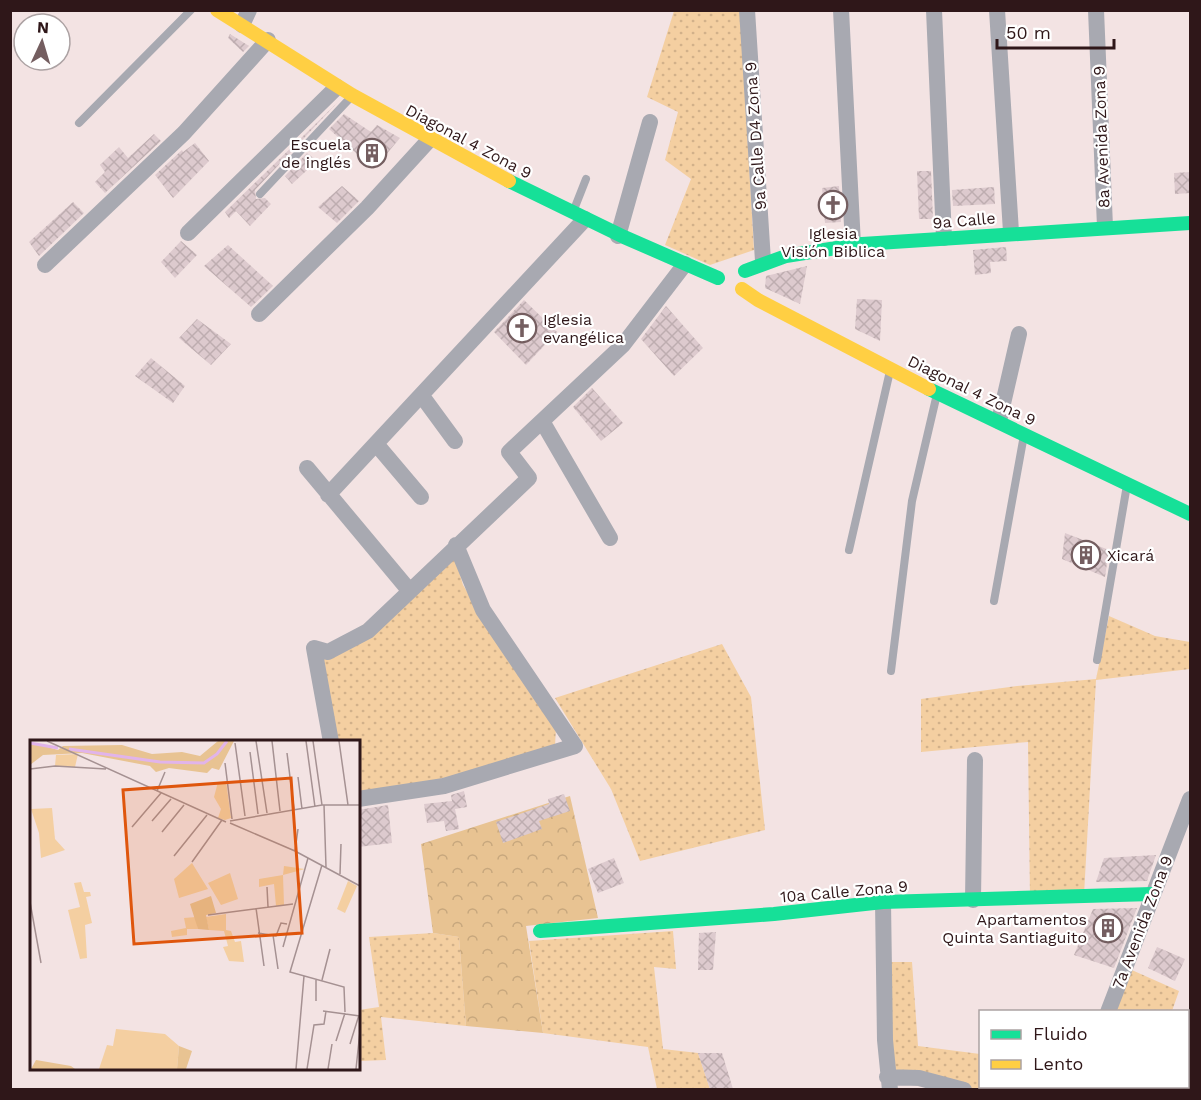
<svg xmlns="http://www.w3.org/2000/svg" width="1201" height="1100" font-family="'Work Sans',sans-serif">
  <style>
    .green { fill: url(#green-dots) }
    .forest { fill: url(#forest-crowns) }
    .building { fill: url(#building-cross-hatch) }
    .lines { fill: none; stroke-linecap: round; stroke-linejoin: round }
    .lane { stroke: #a8a9b1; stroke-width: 8 }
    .street { stroke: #a8a9b1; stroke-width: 16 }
    .fast { stroke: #16e098; stroke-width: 14 }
    .slow { stroke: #ffcf43; stroke-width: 14 }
    .labels { text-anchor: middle; stroke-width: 4.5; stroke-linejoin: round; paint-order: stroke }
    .street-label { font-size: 16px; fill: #2f1719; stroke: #fff }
    .poi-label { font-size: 16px; fill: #2f1719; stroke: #fff; text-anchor: end }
    .inset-river { fill: none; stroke: #e1b4ea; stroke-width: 3 }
    .inset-road { fill: none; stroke: #a59192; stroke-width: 1.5 }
    .view { fill: #df560d; fill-opacity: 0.15; stroke: #df560d; stroke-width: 3 }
    .inset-edge { fill: none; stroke: #2f1719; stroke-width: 3 }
  </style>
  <defs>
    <pattern id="green-dots" width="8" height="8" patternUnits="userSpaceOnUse" patternTransform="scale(1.5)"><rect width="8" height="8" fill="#f4cfa1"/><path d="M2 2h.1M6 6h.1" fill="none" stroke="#d2b18a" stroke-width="1.8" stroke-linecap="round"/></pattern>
    <pattern id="forest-crowns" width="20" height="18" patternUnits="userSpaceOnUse" patternTransform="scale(1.5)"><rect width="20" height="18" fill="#e8c392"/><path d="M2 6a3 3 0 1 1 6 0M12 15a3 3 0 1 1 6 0" fill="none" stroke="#c7a77d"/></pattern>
    <pattern id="building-cross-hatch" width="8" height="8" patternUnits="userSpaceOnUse" patternTransform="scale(1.5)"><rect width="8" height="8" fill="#ddcace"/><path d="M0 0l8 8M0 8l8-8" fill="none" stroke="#beadb0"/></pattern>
  </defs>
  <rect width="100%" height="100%" fill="#f3e3e3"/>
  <!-- green -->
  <path class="green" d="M674,11H740L754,250L710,265L665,245L691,179L665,160L678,112L647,97Z
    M454,554L463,585L514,668L556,728L555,746L496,766L367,796H359L358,742L338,741L322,657Z
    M1109,616L1155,636L1190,642V669L1096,680L1084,895L1030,897L1028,742L921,752V699L1017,686L1096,679Z
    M722,644L751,697L765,830L640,861L611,789L555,698Z
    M673,931L676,969L654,967L663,1049L698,1053L710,1089H657L648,1047L543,1033L529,941Z
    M433,933L459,937L466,1026L381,1017L386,1060L359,1061V1010L379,1007L369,937Z
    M886,962H912L918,1046L980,1054V1086L985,1087V1089H971L889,1074Z
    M1125,967L1179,991L1172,1011L1108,1012Z"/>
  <!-- forest -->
  <path class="forest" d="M570,796L598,918L526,926L543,1033L466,1026L459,937L433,933L421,844Z"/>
  <!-- building -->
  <path class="building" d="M230,34L249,46L243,52L228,38Z
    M338,102L255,190L256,199L265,198L271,204L250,226L236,211L229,218L225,212Z
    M344,114L371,132L377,125L400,138L374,169L329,129Z
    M154,134L161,141L105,193L95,182L105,172L100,165L119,147L128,158Z
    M195,143L209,161L173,198L155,175L182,150L183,152Z
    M307,153L317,161L292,184L285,176Z
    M917,171H931L933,219H919Z
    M1191,172V193L1175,194L1174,173Z
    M342,186L359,201L337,223L318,207Z
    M839,186L841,222L825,223L822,188Z
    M994,187L995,204L953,206L952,190Z
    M73,202L84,213L39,256L29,242Z
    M181,241L197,255L175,278L161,262Z
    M228,245L273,286L251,307L204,266Z
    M1006,247L1007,261L990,262L991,273L975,275L973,250Z
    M807,266L800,304L765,288L766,276Z
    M857,299L882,300L880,341L855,329Z
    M524,300L557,332L526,365L494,332Z
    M666,306L703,348L674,376L641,339Z
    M197,319L231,344L211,365L179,338Z
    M151,358L185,386L173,403L135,376Z
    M592,388L623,423L601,441L573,407Z
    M1065,533L1109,550L1105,577L1062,559Z
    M464,791L467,807L455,809L459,829L446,831L444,821L427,823L424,804L452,801L451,795Z
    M564,794L570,811L539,821L542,829L503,843L496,822L549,804L548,799Z
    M388,805L392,843L358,847V810Z
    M1156,855L1147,881L1096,882L1104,858Z
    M614,858L624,883L598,893L588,869Z
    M1137,908L1114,968L1074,955L1093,909Z
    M716,932L713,970H698L699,933Z
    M1157,947L1185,959L1175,981L1148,968Z
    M698,1053H722L733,1089H710Z"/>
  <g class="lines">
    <!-- lane -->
    <path class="lane" d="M79,123L191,10
      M260,194L352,96
      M573,212L586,179
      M849,550L890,371
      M994,601L1024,435
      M1097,660L1127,485
      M891,671L912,501L937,394"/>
    <!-- street -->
    <path class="street" d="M747,10L763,261
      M841,10L853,245
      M934,10L944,238
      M997,10L1011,232
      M1096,10L1105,227
      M242,25L249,10
      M188,233L337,87
      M618,236L650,122
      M45,265L184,133L268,40
      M259,314L367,208L430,139
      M422,396L455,441
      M542,421L610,538
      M999,421L1019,334
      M377,445L421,497
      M307,468L408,589
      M328,495L585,219
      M331,742L314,648L328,652L368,631L529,478L509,452L623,345L685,264
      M358,799L444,786L575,746L483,610L456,545
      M973,900L975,760
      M883,902L885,1040L890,1090
      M1108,1012L1190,799
      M887,1077L919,1078L964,1090
      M1033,1090L1034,1086
      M1084,1090L1085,1086"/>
    <!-- fast -->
    <path class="fast" d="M509,181L624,237L718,278
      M745,271L786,256L862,244L1190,223
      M929,389L1190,514
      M540,931L774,914L883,902L1152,894"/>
    <!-- slow -->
    <path class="slow" d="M217,10L352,95L509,181
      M742,289L758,300L929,389"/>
  </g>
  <!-- icons -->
  <defs>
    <g id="building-ring" transform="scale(1.5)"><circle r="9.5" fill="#fff" stroke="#745e60" stroke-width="1.5"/><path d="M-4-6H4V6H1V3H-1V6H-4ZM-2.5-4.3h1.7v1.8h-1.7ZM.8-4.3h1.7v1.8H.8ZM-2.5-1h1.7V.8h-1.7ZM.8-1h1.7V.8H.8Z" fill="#745e60"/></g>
    <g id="church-ring" transform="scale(1.5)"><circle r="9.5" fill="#fff" stroke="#745e60" stroke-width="1.5"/><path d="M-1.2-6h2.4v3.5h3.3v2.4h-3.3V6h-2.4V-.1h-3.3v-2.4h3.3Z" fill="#745e60"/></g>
  </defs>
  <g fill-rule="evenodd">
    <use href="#building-ring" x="372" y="153"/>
    <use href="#church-ring" x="833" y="205"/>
    <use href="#church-ring" x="522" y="328"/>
    <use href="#building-ring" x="1086" y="555"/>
    <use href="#building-ring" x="1108" y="928"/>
  </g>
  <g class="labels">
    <!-- street labels -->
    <g class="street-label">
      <text transform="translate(755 136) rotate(-94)" y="6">9a Calle D4 Zona 9</text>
      <text transform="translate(1101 137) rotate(-92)" y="6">8a Avenida Zona 9</text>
      <text transform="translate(469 141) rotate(28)" y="6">Diagonal 4 Zona 9</text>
      <text transform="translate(964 220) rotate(-5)" y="6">9a Calle</text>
      <text transform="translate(972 390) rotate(26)" y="6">Diagonal 4 Zona 9</text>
      <text transform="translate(844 891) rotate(-5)" y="6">10a Calle Zona 9</text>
      <text transform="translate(1142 922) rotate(-69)" y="6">7a Avenida Zona 9</text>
    </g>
    <!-- poi labels -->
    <g class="poi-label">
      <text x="351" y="150">Escuela<tspan x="351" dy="18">de inglés</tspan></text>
      <text x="833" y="239" text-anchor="middle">Iglesia<tspan x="833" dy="18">Visión Biblica</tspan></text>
      <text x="543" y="325" text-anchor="start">Iglesia<tspan x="543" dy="18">evangélica</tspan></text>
      <text x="1107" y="561" text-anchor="start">Xicará</text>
      <text x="1087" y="925">Apartamentos<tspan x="1087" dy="18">Quinta Santiaguito</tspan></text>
    </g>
  </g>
  <!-- overview -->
  <g transform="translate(30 740)">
    <rect width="330" height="330" fill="#f3e3e3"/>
    <path d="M48,14L45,27L25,26L26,15ZM196,41L201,78L195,80L188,78L191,69L184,57L188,42ZM22,68L25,99L35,110L11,118L9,93L1,69ZM162,123L178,149L149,158L144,139ZM254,126L275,129L253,135L254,165L246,166L244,144L229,147V139L253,135ZM200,133L208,159L191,165L178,143ZM318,141L327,146L315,173L307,169ZM51,142L54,152H60L61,156L56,157L62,183L55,185L57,218L50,219L38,170L50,167L44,143ZM196,174V190L201,191L205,202L211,201L214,222L199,221L193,207L198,206L194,191L179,190L176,177ZM166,177L168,189H157V195L142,197L141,191L156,188L154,178ZM86,289L135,294L149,306L147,329H69L77,305L83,306Z" fill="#f4cfa1"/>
    <path d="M188,1H204L189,30L182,28L177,33L139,28L126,32L120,26L52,13L13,15L0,25V2L28,10L33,6L92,5L122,14L152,12L170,16ZM181,156L186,173L176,175L179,190L168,189L160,164ZM149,306L162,311L156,329H147ZM6,320L41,326L45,329H1Z" fill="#e8c392"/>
    <path class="inset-river" d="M0,3L28,8M39,9L130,22L174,23L187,14L197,1"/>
    <path class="inset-road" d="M17,1L196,82M226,1L237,73M242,1L250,71M276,1L285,67M283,1L292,65M309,1L318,65M205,3L215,76M220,12L228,74M257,13L264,69M195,23L202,79M0,29L25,26L76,29M268,37L272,69M127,51L135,32M294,65L296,127M122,81L141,59M200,81L292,65H330M200,83L265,111L330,146M102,87L131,53M132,92L154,65M265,111L268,89M144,116L177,75M162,122L192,80M292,125L260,232L314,247L315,272M310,134L311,104M237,147L238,167M0,162L11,223M226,168L234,226M178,175L263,164M228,193L246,196L251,183L257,184M243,195L248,229M253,207L278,118M292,240L300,209M286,261V239M293,271L330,276M306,301L315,273M320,304L329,275M266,329L274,236M277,329L284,285L294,284L296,271M298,329L302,304M326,329L330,291"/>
    <path class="view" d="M261,38L272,193L104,204L93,50Z"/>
    <rect width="330" height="330" class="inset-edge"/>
  </g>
  <!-- border -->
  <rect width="1201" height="1100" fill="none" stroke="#2f1719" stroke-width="24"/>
  <!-- legend -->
  <rect x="979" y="1010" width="210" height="78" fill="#ffffff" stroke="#aca2a3" stroke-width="1.5"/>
  <rect x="991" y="1030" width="30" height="9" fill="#16e098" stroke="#aca2a3" stroke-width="1.5"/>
  <text x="1033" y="1040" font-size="18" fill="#2f1719">Fluido</text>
  <rect x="991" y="1060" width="30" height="9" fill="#ffcf43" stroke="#aca2a3" stroke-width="1.5"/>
  <text x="1033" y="1070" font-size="18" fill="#2f1719">Lento</text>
  <!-- north arrow -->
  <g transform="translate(42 42) rotate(4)"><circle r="28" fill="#ffffff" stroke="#aca2a3" stroke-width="1.5"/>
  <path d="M0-4.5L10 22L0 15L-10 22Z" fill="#745e60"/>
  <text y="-9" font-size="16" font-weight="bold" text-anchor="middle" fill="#2f1719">N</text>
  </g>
  <!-- scale -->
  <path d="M997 39v9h117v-9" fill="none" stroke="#2f1719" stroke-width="3"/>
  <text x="1006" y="39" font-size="18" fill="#2f1719" stroke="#ffffff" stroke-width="4.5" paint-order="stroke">50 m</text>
</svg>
